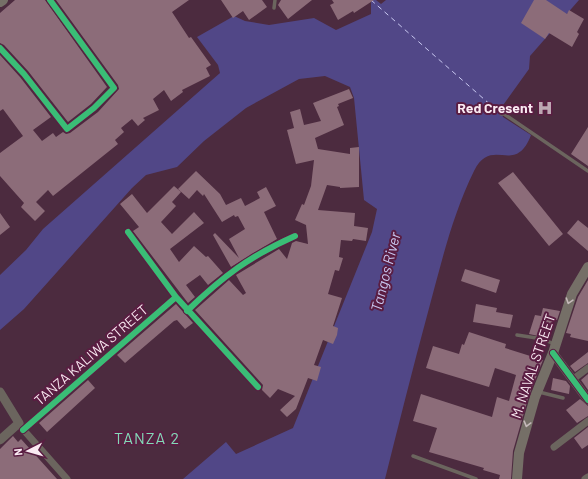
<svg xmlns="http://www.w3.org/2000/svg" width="588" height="479" font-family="Barlow,sans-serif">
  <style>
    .water { fill: #514787 }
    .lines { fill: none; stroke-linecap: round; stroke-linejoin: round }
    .ferry { stroke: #c9c8f1; stroke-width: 1; stroke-dasharray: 5 4; stroke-linecap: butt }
    .building { fill: #8c6c79 }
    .service { stroke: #6b655e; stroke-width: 3.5 }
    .minor { stroke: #6b655e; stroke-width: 7 }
    .tertiary { stroke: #6b655e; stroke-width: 9 }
    .secondary { stroke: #756f67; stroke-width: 10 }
    .cycleway-casing { stroke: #5a1d42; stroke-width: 8 }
    .cycleway { stroke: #3abd76; stroke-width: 6 }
    .oneway { stroke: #c5b9ba }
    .labels { text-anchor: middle; stroke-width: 4; stroke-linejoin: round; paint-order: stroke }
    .poi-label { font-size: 14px; font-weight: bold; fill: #faeaf2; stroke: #5a1d42; text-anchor: end }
    .street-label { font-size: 14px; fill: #faeaf2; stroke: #5a1d42 }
    .water-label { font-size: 15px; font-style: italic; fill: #c9c8f1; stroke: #5a1d42 }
    .quarter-label { font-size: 16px; letter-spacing: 1px; fill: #82dab7; stroke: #5a1d42 }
  </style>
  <rect width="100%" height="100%" fill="#4c2b3f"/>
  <!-- water -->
  <path class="water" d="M371,0H376L381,4L386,0H579L530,56L529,69L501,108V112L503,117L531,135C515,177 492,135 474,171C452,216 441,264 428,312C413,367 399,423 385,479H183L226,442L236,454L293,428L372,232L377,209L364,200L354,98L350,87L325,76L299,79L246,108L204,141L177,167L146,175L132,188L24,309L0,330V275L26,250L43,229L220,73L218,65L197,37L234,16L245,21L269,25L314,18L336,30L371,14Z"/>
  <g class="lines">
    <!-- ferry -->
    <path class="ferry" d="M371,0L493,107"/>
  </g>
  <!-- building -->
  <path class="building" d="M15,0H45L107,87L91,104L68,122L28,71L4,45L0,43V13Z
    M56,0H189L172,12L189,38L191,37L211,65L206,68L210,76L182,90L183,92L171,101L164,90L153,99L159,110L143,118L145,120L138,126L132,119L121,128L124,132L115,140L118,144L53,196L48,190L36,202L45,211L35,221L21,207L24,203L0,176V153L23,136L3,109L0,111V55L20,77L51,117L33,130L42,141L53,133L56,137L63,132L66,134L70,133L98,112L119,89L118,85Z
    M221,0H262L267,7L249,20L243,11L233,18Z
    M281,0H312L288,19L278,5Z
    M332,0H374L354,13L353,11L338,20L330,5L334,3Z
    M534,0H546L567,14L569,10L584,19L577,32L579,34L572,47L549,33L545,39L521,23Z
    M349,89L353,98L338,104L339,106L337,107L344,125L315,138L318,149L350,154V148L359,147V187L340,188V187L327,185L318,210L355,213L354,226L368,228L366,241L353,239L352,241L341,240L339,257L343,258L339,271L335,270L328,294L342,298L333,326L338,328L337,335L333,344L323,340L314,365L321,367L317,381L308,378L296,409L287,417L280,410L295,396L278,389L270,398L262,390L263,385L195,310L229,280L243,295L246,293L236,275L279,249L287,259L292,243L296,241L308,244L306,225L295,220L302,204L304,205L311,186L314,160L296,164L287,130L294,128L290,112L300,109L304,125L321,121L313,103Z
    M588,127V166L571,154Z
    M196,171L220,194L226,205L241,198L245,206L260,198L257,192L266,187L276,206L264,212L277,239L231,267L213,235L215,233L239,258L229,239L245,229L238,216L235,217L234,215L222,222L204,194L203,196L197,190L189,199L178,189Z
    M513,172L563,234L549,246L498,183Z
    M174,186L181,192L172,202L176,206L161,222L172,234L194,212L204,223L170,249L179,262L194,246L206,257L208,256L223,273L208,285L200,275L186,285L195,297L188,303L133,231L139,227L120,204L132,194L147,213Z
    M0,213L10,227L0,235Z
    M578,220L588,228V251L567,233Z
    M465,269L500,280L496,293L461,281Z
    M588,280V341L570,337L571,334L566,333L578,297Z
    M176,304L193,323L185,329L177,320L174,321L125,363L117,355Z
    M476,304L497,308L496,312L513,315L510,328L473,322Z
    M543,308L560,311L557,320L553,319L548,338L529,334L535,315L541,316Z
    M469,332L506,344L505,348L543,360L529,395L513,451L511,479H499L500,475L483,470L484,468L429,452L437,428L413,421L421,394L492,417L497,397L509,401L516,375L495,368L489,387L426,368L433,346L459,354L462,344L464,345Z
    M588,352V363L575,372L570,366Z
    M588,374V390L581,380Z
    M553,378L566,381L570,386L569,394L551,390Z
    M88,380L95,388L47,432L39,423Z
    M580,399L588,406V416L577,423L566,410Z
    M588,427V445L582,449L574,438Z
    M13,436L18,442L21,439L57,479H0V449Z"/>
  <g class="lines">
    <!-- service -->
    <path class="service" d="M274,8L275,0
      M501,114H504L588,171
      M517,335L543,339L554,344
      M539,392L563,398
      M413,456L476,479"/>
    <!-- minor -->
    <path class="minor" d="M0,48L24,74L67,129L94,108L114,88L50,0
      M128,232L176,297L258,387
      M187,311C223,276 250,256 295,236
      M572,380L588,368
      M21,427L67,479
      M23,430L176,297
      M554,447L588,421
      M585,479L588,477"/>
    <!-- tertiary -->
    <path class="tertiary" d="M553,353L588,400
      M0,392L19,423L0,440"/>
    <!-- secondary -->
    <path class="secondary" d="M0,2L3,0
      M517,479L519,453L535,397L553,353L572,294L588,267"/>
    <!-- cycleway casing -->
    <g class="cycleway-casing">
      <path id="cycleway" d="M0,48L24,74L67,129L94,108L114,88L50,0
        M128,232L176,297L258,387
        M187,311C223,276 250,256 295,236
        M553,353L588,400
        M23,430L176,297"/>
    </g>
    <!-- cycleway -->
    <use href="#cycleway" class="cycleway"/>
  </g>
  <!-- one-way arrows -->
  <defs><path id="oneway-chevron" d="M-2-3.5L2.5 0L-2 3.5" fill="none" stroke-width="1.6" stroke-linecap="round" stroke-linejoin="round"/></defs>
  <g class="oneway">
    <use href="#oneway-chevron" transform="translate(569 301) rotate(108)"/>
    <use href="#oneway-chevron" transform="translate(527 424) rotate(105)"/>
  </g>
  <!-- icons -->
  <defs>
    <g id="hospital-bare" transform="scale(1.2)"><path d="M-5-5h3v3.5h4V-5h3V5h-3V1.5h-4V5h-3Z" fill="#bda7b3" stroke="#5a1d42" stroke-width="2.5" paint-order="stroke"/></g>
  </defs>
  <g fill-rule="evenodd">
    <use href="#hospital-bare" x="545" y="108"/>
  </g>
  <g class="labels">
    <!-- poi labels -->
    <g class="poi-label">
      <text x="533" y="113">Red Cresent</text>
    </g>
    <!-- street labels -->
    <g class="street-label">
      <text transform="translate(91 355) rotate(-41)" y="5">TANZA KALIWA STREET</text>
      <text transform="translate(533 366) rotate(-71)" y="5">M. NAVAL STREET</text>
    </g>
    <!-- water labels -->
    <g class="water-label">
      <text transform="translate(386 272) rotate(-76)" y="5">Tangos River</text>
    </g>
    <!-- quarter labels -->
    <g class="quarter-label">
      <text x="147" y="444">TANZA 2</text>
    </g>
  </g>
  <!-- north arrow -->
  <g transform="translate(28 451) rotate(264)" stroke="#5a1d42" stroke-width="3" paint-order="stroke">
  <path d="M0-3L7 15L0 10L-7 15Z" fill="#faeaf2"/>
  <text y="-6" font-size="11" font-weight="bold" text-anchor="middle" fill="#faeaf2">N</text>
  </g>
</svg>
